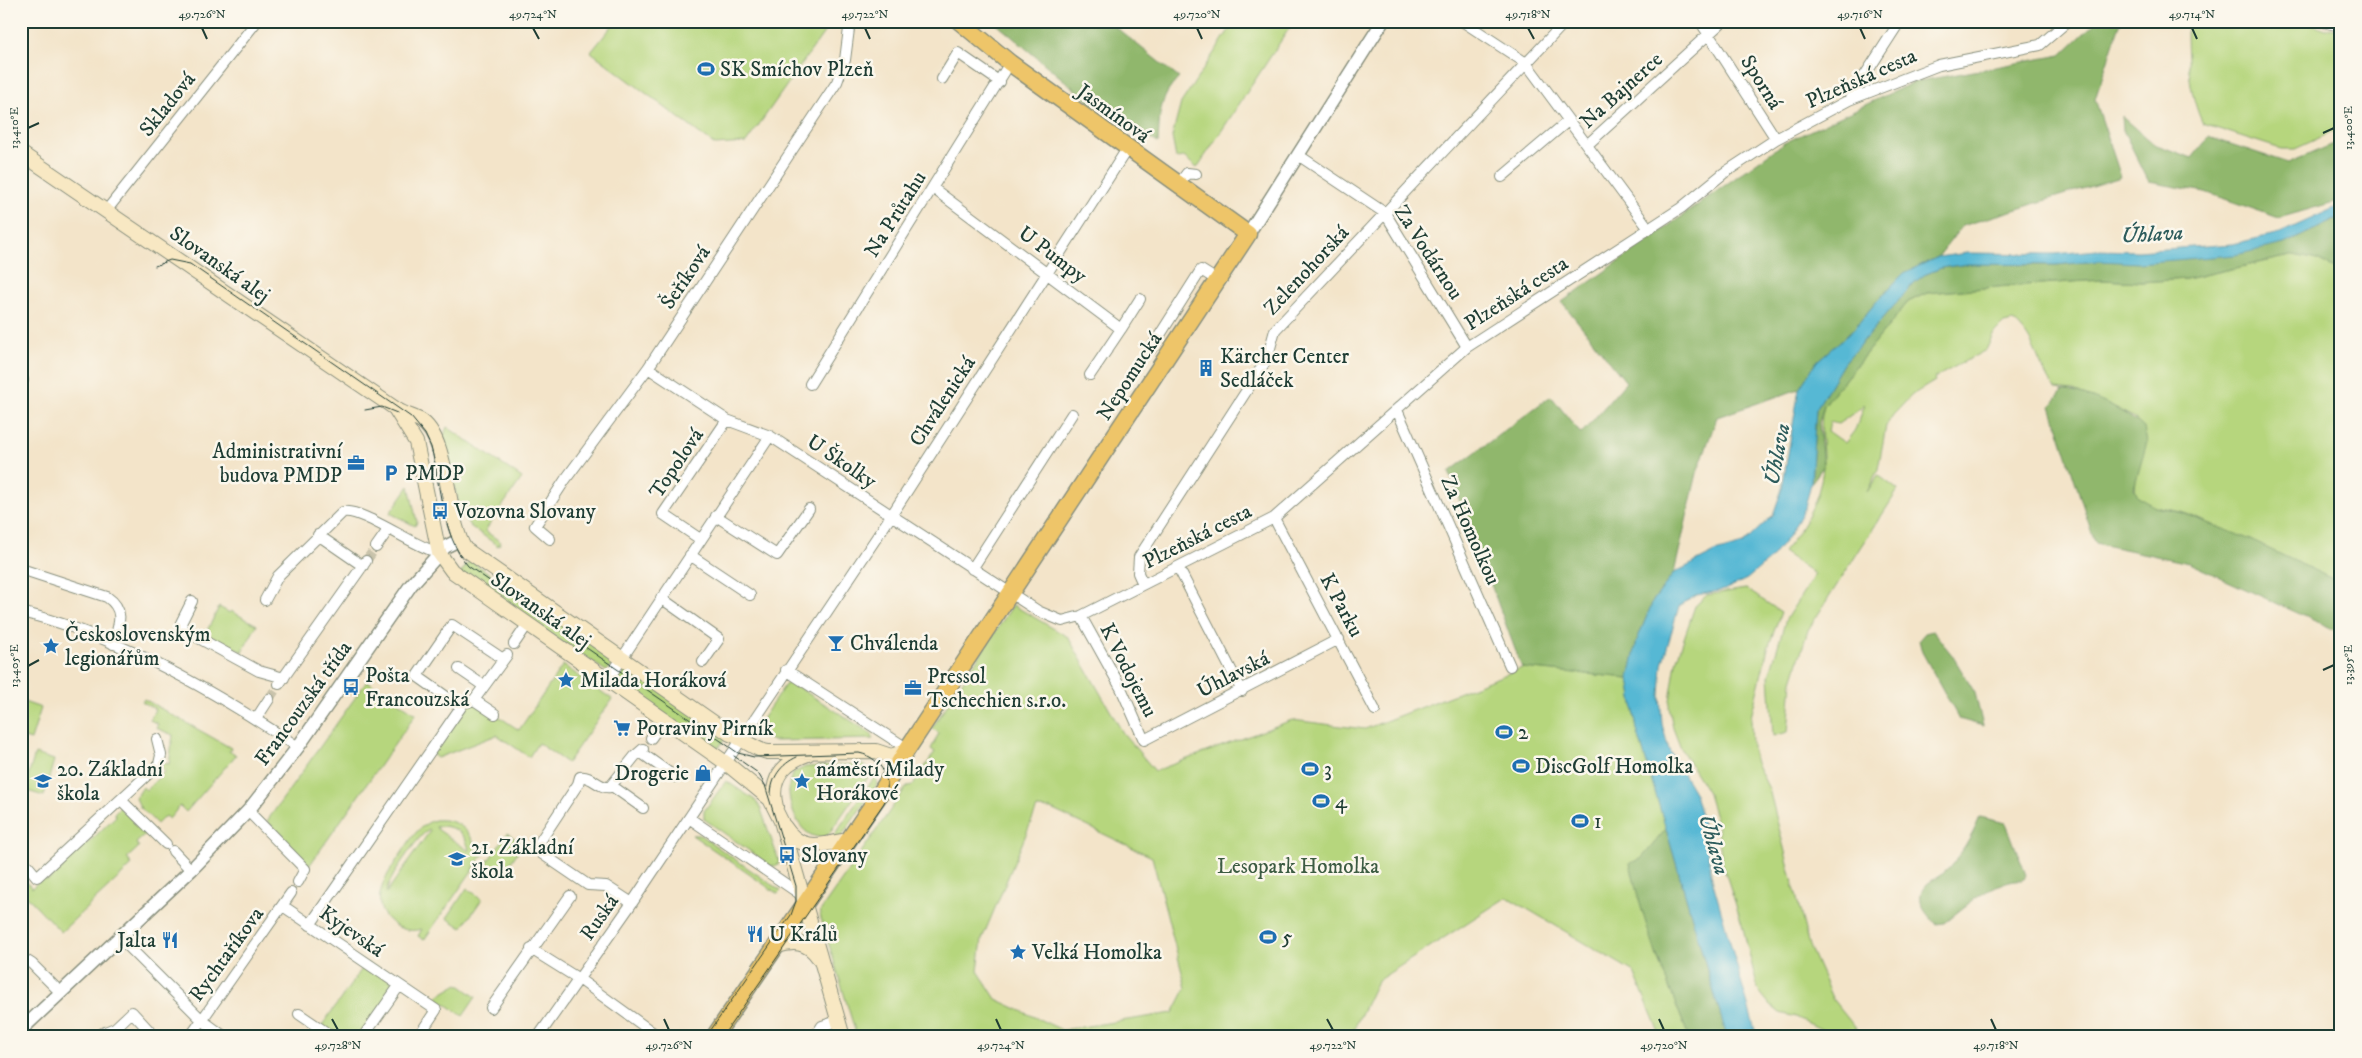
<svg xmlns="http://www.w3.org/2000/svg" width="2362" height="1058" font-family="'IM FELL DW Pica',serif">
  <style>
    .green { fill: #b6d67d; stroke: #6a8a58; fill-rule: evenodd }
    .forest { fill: #90b76c; stroke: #587a50 }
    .water { fill: #56b8d4; stroke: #3a7a84 }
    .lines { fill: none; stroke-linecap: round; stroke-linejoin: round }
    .minor-tunnel { stroke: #c9c3ab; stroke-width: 10; stroke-dasharray: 10 5; stroke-linecap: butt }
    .minor-casing { stroke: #89907e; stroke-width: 12 }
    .tertiary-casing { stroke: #89907e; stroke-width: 15 }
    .secondary-casing { stroke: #89907e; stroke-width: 16 }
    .primary-casing { stroke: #89907e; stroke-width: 19 }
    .minor { stroke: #fff; stroke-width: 10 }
    .tertiary { stroke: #fff; stroke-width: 12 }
    .secondary { stroke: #f8e8c3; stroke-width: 14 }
    .primary { stroke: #eec569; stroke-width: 16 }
    .tram { stroke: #1f3d34; stroke-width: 1 }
    .ticks { fill: none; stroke: #1f3d34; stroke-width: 2 }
    .labels { text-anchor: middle; stroke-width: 5; stroke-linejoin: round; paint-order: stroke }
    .poi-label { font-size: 21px; fill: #1f3d34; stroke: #fbf7ec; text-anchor: start }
    .street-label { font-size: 21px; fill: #1f3d34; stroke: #fbf7ec }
    .park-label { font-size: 21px; fill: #3d5c43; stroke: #fbf7ec }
    .water-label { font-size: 22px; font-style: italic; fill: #2d5c5c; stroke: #fbf7ec }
    .neatline { fill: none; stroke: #1f3d34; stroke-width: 2 }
    .ticks-label { font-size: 12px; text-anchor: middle; fill: #1f3d34 }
  </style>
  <rect width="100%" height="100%" fill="#fbf7ec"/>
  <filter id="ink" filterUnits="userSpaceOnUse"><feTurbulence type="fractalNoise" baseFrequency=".02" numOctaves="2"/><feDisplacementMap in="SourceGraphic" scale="10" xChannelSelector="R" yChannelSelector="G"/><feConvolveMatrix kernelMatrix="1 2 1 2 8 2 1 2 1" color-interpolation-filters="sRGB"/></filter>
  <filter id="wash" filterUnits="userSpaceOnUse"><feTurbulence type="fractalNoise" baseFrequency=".0096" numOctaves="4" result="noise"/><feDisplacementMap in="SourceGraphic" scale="20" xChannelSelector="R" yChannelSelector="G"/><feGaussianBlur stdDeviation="1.12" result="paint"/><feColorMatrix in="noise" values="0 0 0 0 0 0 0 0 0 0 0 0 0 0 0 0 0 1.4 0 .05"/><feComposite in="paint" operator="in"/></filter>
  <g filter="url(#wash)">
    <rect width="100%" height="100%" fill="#f3e4c9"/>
    <!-- green -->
    <path class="green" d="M616,21H832L746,143L715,145L591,52Z
      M1235,21H1294L1197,168L1184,157L1176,158L1172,137L1181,103Z
      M2187,21H2303L2325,29L2341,30V128L2295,149H2281L2203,124C2188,93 2187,55 2187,21Z
      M2295,255L2317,260L2341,272V583C2289,561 2239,535 2187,514C2173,508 2148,510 2138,497C2130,488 2143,453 2147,442L2135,418L2125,413L2074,391L2055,389C2038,368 2036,338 2013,321L2004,323L1994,333L1986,350L1934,378L1935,381L1912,395L1893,415L1886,426L1878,469L1867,492L1878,475L1898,490L1808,630L1792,681L1788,732L1773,736L1769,676L1786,619L1815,574L1783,552C1803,528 1821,499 1823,466C1824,443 1818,428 1824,405L1908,302L1927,293L2008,286L2102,280L2141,282L2186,279ZM1865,405L1855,430L1845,443L1828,431L1830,422L1838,424Z
      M447,427L522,478L485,531L501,542L498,546L470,526L461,513L442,440Z
      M409,486L417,522L415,526L390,513Z
      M470,560L610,656C613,663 612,667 606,671L460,574Z
      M1746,589L1781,612L1768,648L1751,717L1752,748L1756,763L1769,789L1809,946L1833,1000L1863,1037H1837L1796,1017L1780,1013L1771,1006L1758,990L1742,924L1722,862L1717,823L1707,791L1681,749L1673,728L1669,707L1676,662L1695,606L1707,595Z
      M1013,605L1068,637L1123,733L1155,771L1292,720L1365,729L1522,668L1629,678L1637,730L1666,829L1641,860L1630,863L1657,957L1689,1037H1661L1634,972L1507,897L1377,981L1350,1037H857L820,915L821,910L907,786L913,785L935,752L931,749L939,733L932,728ZM1037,808L1051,809L1152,857L1186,988L1173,1013L1062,1030L996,999L978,971L982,939Z
      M219,607L230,613L231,611L257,625L242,652L206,633Z
      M563,665L612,699L567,763L538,743L529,757L497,735L437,758L430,752L463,704L474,700L519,730Z
      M623,668H628L727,736L715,752L616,678Z
      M367,681L416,714L309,866L267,821Z
      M790,682L872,734L873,739L773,741L763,737L758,729L760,722L785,685Z
      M144,699L231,748L229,751L236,755L186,812L180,806L169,819L165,816L157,824L140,807L136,798L143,787L146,790L165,771L160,766L163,763L169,764L173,735L156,728L158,724L150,720L155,709L142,702Z
      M21,701L41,708L31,740L21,737Z
      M35,754L54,760L44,796L24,790Z
      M860,764L866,767L871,773L828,835C800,848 780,793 793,773L805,767Z
      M876,775L877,785L841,837L829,842Z
      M726,781L755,800L760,807L779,861L777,866H771L704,819V811Z
      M120,807L146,834L136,843L139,847L127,858L132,865L61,932L21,890V877L32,888L43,877L47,881L63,868L59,863L83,841L87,844L116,816L114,813Z
      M435,820C456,818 472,830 476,851L481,844L487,849L424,940L418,936L422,929C412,932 402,930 393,924C365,903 387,875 401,854C411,839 418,825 435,820ZM442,826C457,827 467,836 469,851L437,829L436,826ZM429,829L430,831L386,893C388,879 417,837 429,829Z
      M507,833L523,844L503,874L486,864Z
      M692,835H700L781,891L778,894Z
      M467,888L482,899L462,928L447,918Z
      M366,963L399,986L363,1037H333L320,1028Z
      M458,984L476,997L463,1016L436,997Z"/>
    <!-- forest -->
    <path class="forest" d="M993,21H1108L1179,78C1158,99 1160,115 1158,143L1096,107Z
      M2097,21H2121L2095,99L2121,177L1962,226L1938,257L1904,273L1877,301L1852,331L1817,361L1799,389L1717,417L1697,473L1674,573L1653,601L1637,640L1629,678L1522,668L1449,472L1551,396L1581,434L1626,382L1562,302L1784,143L1914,82L2061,55Z
      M2122,116L2154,144L2192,158L2209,137L2288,163L2341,141V200L2279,218L2205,192L2149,182L2123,130Z
      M2341,217V272L2317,260L2295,255L2186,279L2141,282L2102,280L2008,286L1927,293L1908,302L1824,405L1819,423L1823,467L1811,483L1816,409L1843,364L1914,283L1924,275L1941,268L1968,264L2056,265L2284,244Z
      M2062,391C2085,391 2128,412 2144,428L2147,442L2134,488L2138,497L2156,507L2183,513L2246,538L2341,583V633L2189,563L2095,543L2051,406Z
      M1933,631L1952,655L1975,693L1983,726L1959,719L1922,652L1919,640L1925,633Z
      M1980,817L2006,823L2026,875L2022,880C1998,877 1963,908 1944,923L1937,924C1926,915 1913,899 1926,885C1932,879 1942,876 1948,869C1962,854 1972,836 1980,817Z
      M1666,829L1727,1037H1689C1666,980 1642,923 1630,863L1641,859Z"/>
    <!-- water -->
    <path class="water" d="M2341,205V217L2284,244L2235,255L2138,263L2098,261L2056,265L1968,264L1941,268L1924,275L1914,283L1843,364L1816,409L1811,483L1805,508L1790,534L1772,557L1747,579L1724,590L1697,595L1679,606L1662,665L1660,696L1662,724L1669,750L1695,794L1704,827L1712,879L1757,1037H1727L1637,730L1629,678L1637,640L1653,601L1674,573L1715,552L1743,544L1773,515L1782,489L1799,389L1817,361L1852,331L1877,301L1904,273L1938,257L1967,253L2055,254L2097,250L2138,251L2233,244L2280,233Z"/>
  </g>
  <g filter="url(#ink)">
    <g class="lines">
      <!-- minor-tunnel -->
      <path class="minor-tunnel" d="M366,561L376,547
        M269,699L279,684"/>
      <!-- minor casing -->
      <g class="minor-casing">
        <path id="minor" d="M1462,21L1526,63L1649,229
          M1700,21L1776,139
          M2318,21L2341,26
          M942,79L958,53L1000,82
          M1849,100L1900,21
          M1587,145L1723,21
          M1298,155L1385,213L1467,347
          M1502,177L1568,121
          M1178,185L1187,173L1196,174
          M934,189L1121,329L1140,299
          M106,211L257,21
          M1151,349L1201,270L1217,280
          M648,368L727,420L770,436L1038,611L1062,621L1081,616L1274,518L1467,347L1681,208L1724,173L1776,139L1849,100L1939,65L2040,45L2068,21
          M1090,375L1121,329
          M810,384L1010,63
          M21,385L23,380
          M1397,410L1510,666
          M716,516L777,555L809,509
          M1274,518L1375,710
          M318,535L363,566
          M550,539L535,526L565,480L648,368L837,82L845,60L850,21
          M700,539L663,514L727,420
          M376,547L388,530
          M690,555L750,595
          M1178,567L1242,691
          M21,569L107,597C126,610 119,625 113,644
          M972,569L1072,414
          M1143,584L1138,573L1139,557L1258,373L1267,359L1275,330L1566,21
          M661,598L719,639L703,662
          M265,600L278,576L343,512C362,508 414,547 439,553
          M192,601L181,623L184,630L259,671L284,678
          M21,612C117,635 216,692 298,747
          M1081,616L1121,688L1144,740L1339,639
          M514,644L527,625
          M503,659L452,625L417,676L458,705L474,700L507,655
          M459,669L484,686
          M786,670L908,749
          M607,681L770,436
          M279,684L366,561
          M474,700L495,714
          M256,719L269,699
          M651,738L664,719
          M640,752L675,777
          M612,786L643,808
          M121,800L166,844
          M248,811L305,869L298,882
          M689,818L803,896
          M173,851L191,870
          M27,865L37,877L159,764L161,755L157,739
          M632,903L606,886L588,885L541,853L537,846L578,784L580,777C592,775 599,789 610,787L635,756L643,749
          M283,906L436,1010L418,1037
          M310,925L463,704
          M120,938L202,1020L225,1037
          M531,949L579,979L659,1037
          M21,957L32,964L61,993
          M491,1008L570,896
          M299,1014L333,1037
          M93,1037L115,1028L132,1012L155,1037
          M190,1037L291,893
          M363,1037L399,986
          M538,1037L632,903L891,516L1127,149
          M815,1037L822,1026L838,1021"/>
      </g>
      <!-- tertiary casing -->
      <g class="tertiary-casing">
        <path id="tertiary" d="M1248,234L1383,21
          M21,1030L191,870L248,811L298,747L411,585L445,547L459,540"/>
      </g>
      <!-- secondary casing -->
      <g class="secondary-casing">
        <path id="secondary" d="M21,153L396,409C403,414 412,416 420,420C450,437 446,520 465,549L730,734C744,739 755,750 768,752L876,751L891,756L906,751
          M396,410L416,442L439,553L452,571L726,763L770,799L781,821L843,1037
          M776,807C769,780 782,763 808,754
          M784,826C802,854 822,844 848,840
          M777,946C793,941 807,941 818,957"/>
      </g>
      <!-- primary casing -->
      <g class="primary-casing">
        <path id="primary" d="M714,1037L880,794L906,751L1248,234L1010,63L959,21"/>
      </g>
      <!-- minor -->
      <use href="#minor" class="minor"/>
      <!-- tertiary -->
      <use href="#tertiary" class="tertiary"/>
      <!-- secondary -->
      <use href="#secondary" class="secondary"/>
      <!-- primary -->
      <use href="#primary" class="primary"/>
      <!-- tram -->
      <path class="tram" d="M155,266L170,260L190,264L411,417L425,434L431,447C441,487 441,533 468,566L724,743L738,753L754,757L859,753C883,758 893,782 884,803L722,1037
        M365,410L382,407L397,413
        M771,795C771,778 781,764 797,757
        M706,1037L791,915L796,901V886L765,785L758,773L734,756"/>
    </g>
  </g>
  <!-- ticks -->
  <path class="ticks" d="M202,28L207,39M533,28L539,39M865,28L870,39M1197,28L1202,39M1528,28L1534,39M1860,28L1865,39M2192,28L2197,39M28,128L39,123M2323,133L2334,128M28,666L39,660M2323,670L2334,665M332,1019L338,1030M664,1019L669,1030M996,1019L1001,1030M1327,1019L1333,1030M1659,1019L1664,1030M1991,1019L1996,1030"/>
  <!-- icons -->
  <defs>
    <g id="stadium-bare" transform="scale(1.35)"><path d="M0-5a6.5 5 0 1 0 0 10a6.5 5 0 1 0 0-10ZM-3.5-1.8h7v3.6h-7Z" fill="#1f6fb2" stroke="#fbf7ec" stroke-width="2.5" paint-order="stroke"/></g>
    <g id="building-bare" transform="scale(1.35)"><path d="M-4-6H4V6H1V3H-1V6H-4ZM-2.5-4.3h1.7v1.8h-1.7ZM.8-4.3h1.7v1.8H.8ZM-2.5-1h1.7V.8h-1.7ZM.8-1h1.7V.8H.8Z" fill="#1f6fb2" stroke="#fbf7ec" stroke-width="2.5" paint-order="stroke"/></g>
    <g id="office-bare" transform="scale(1.35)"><path d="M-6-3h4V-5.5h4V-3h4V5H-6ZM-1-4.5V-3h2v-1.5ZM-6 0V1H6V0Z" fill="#1f6fb2" stroke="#fbf7ec" stroke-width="2.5" paint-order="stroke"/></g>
    <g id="parking-bare" transform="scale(1.35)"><path d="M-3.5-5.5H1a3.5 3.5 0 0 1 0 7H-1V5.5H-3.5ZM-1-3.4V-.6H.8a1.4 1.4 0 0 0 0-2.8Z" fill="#1f6fb2" stroke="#fbf7ec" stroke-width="2.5" paint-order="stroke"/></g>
    <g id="bus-bare" transform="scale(1.35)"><path d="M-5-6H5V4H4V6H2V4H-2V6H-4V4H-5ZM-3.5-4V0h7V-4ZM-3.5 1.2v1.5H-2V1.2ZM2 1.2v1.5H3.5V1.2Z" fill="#1f6fb2" stroke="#fbf7ec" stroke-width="2.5" paint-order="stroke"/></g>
    <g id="bar-bare" transform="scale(1.35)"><path d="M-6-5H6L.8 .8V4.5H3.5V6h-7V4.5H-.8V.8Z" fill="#1f6fb2" stroke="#fbf7ec" stroke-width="2.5" paint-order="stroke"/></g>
    <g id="sight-bare" transform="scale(1.35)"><path d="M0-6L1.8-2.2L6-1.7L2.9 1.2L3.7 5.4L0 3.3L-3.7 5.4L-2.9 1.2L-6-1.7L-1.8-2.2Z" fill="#1f6fb2" stroke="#fbf7ec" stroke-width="2.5" paint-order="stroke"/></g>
    <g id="supermarket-bare" transform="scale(1.35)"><path d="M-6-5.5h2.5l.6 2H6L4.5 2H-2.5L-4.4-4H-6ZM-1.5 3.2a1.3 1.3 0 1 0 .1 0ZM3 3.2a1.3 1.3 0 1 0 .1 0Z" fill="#1f6fb2" stroke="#fbf7ec" stroke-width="2.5" paint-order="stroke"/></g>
    <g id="shop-bare" transform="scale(1.35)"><path d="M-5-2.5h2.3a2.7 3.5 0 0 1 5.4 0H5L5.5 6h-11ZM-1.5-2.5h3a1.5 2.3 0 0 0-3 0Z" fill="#1f6fb2" stroke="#fbf7ec" stroke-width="2.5" paint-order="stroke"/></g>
    <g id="school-bare" transform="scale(1.35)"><path d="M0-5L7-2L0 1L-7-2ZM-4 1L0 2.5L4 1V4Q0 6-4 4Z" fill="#1f6fb2" stroke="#fbf7ec" stroke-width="2.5" paint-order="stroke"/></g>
    <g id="restaurant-bare" transform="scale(1.35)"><path d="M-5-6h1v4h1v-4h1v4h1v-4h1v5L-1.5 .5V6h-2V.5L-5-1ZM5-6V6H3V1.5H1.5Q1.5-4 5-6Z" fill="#1f6fb2" stroke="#fbf7ec" stroke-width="2.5" paint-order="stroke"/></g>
  </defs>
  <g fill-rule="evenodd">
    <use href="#stadium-bare" x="706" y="69"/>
    <use href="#building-bare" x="1206" y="368"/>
    <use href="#office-bare" x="356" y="463"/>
    <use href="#parking-bare" x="391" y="473"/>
    <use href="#bus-bare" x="440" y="511"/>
    <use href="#bar-bare" x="836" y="643"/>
    <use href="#sight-bare" x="51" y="646"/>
    <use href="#sight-bare" x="566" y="680"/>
    <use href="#bus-bare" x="351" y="687"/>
    <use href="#office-bare" x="913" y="688"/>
    <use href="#supermarket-bare" x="622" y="728"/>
    <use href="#stadium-bare" x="1504" y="732"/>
    <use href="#stadium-bare" x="1521" y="766"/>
    <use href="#stadium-bare" x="1310" y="769"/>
    <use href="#shop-bare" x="703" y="773"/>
    <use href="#school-bare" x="43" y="781"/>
    <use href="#sight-bare" x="802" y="781"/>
    <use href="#stadium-bare" x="1321" y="801"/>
    <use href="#stadium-bare" x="1580" y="821"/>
    <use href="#bus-bare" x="787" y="855"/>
    <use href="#school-bare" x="457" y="859"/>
    <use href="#restaurant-bare" x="755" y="934"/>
    <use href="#stadium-bare" x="1268" y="937"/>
    <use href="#restaurant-bare" x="170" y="940"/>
    <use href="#sight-bare" x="1018" y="952"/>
  </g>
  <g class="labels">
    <!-- poi labels -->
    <g class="poi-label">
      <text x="720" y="76">SK Smíchov Plzeň</text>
      <text x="1220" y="363">Kärcher Center<tspan x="1220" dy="24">Sedláček</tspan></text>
      <text x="342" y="458" text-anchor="end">Administrativní<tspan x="342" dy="24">budova PMDP</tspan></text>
      <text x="405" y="480">PMDP</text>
      <text x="454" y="518">Vozovna Slovany</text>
      <text x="65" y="641">Československým<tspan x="65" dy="24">legionářům</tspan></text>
      <text x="850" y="650">Chválenda</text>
      <text x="365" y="682">Pošta<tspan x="365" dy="24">Francouzská</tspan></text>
      <text x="927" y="683">Pressol<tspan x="927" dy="24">Tschechien s.r.o.</tspan></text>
      <text x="580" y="687">Milada Horáková</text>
      <text x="636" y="735">Potraviny Pirník</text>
      <text x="1518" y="739">2</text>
      <text x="1535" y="773">DiscGolf Homolka</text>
      <text x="57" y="776">20. Základní<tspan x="57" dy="24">škola</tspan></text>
      <text x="816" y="776">náměstí Milady<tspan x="816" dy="24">Horákové</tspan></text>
      <text x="1324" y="776">3</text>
      <text x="689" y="780" text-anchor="end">Drogerie</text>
      <text x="1335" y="808">4</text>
      <text x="1594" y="828">1</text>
      <text x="471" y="854">21. Základní<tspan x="471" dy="24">škola</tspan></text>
      <text x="801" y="862">Slovany</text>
      <text x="769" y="941">U Králů</text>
      <text x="1282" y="944">5</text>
      <text x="156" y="947" text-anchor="end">Jalta</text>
      <text x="1032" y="959">Velká Homolka</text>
    </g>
    <!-- street labels -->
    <g class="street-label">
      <text transform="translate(1861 78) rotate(-24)" y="7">Plzeňská cesta</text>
      <text transform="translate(1762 82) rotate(58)" y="7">Sporná</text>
      <text transform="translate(1621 90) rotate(-42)" y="7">Na Bajnerce</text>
      <text transform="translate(167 104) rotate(-51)" y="7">Skladová</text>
      <text transform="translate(1114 113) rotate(36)" y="7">Jasmínová</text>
      <text transform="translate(895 214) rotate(-58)" y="7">Na Průtahu</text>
      <text transform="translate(1429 252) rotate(57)" y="7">Za Vodárnou</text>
      <text transform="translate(1053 254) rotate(37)" y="7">U Pumpy</text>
      <text transform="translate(220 264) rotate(35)" y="7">Slovanská alej</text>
      <text transform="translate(1306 270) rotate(-47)" y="7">Zelenohorská</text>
      <text transform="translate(685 277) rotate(-56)" y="7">Šeříková</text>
      <text transform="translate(1516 293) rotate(-33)" y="7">Plzeňská cesta</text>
      <text transform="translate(1129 376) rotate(-57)" y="7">Nepomucká</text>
      <text transform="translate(942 401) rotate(-57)" y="7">Chválenická</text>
      <text transform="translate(842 461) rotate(34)" y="7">U Školky</text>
      <text transform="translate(676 463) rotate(-56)" y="7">Topolová</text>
      <text transform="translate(1471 530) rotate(66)" y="7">Za Homolkou</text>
      <text transform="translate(1197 536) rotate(-27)" y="7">Plzeňská cesta</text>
      <text transform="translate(1342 605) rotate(62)" y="7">K Parku</text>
      <text transform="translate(541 610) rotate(35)" y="7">Slovanská alej</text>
      <text transform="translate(1129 670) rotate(63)" y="7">K Vodojemu</text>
      <text transform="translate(1233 674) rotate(-27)" y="7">Úhlavská</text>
      <text transform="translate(303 703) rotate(-54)" y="7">Francouzská třída</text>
      <text transform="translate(599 917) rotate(-55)" y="7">Ruská</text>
      <text transform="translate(352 931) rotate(35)" y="7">Kyjevská</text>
      <text transform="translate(226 954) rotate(-54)" y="7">Rychtaříkova</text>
    </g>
    <!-- park labels -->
    <g class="park-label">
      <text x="1298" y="873">Lesopark Homolka</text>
    </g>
    <!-- water labels -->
    <g class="water-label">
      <text transform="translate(2152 233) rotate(-3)" y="8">Úhlava</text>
      <text transform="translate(1776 454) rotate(-79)" y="8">Úhlava</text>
      <text transform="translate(1715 844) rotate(74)" y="8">Úhlava</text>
    </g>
  </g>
  <!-- margin -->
  <rect width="2362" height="1058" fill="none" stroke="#fbf7ec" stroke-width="55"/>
  <rect x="28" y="28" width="2306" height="1002" class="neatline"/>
  <g class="ticks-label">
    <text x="202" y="18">49.726°N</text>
    <text x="533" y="18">49.724°N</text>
    <text x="865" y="18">49.722°N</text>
    <text x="1197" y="18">49.720°N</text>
    <text x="1528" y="18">49.718°N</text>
    <text x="1860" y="18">49.716°N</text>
    <text x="2192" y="18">49.714°N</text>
    <text transform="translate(2348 128) rotate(-90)" y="4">13.400°E</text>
    <text transform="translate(14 128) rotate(-90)" y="4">13.410°E</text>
    <text transform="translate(2348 665) rotate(-90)" y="4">13.395°E</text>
    <text transform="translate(14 666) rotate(-90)" y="4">13.405°E</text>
    <text x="338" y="1049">49.728°N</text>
    <text x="669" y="1049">49.726°N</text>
    <text x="1001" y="1049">49.724°N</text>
    <text x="1333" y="1049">49.722°N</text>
    <text x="1664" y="1049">49.720°N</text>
    <text x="1996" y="1049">49.718°N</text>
  </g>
</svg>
